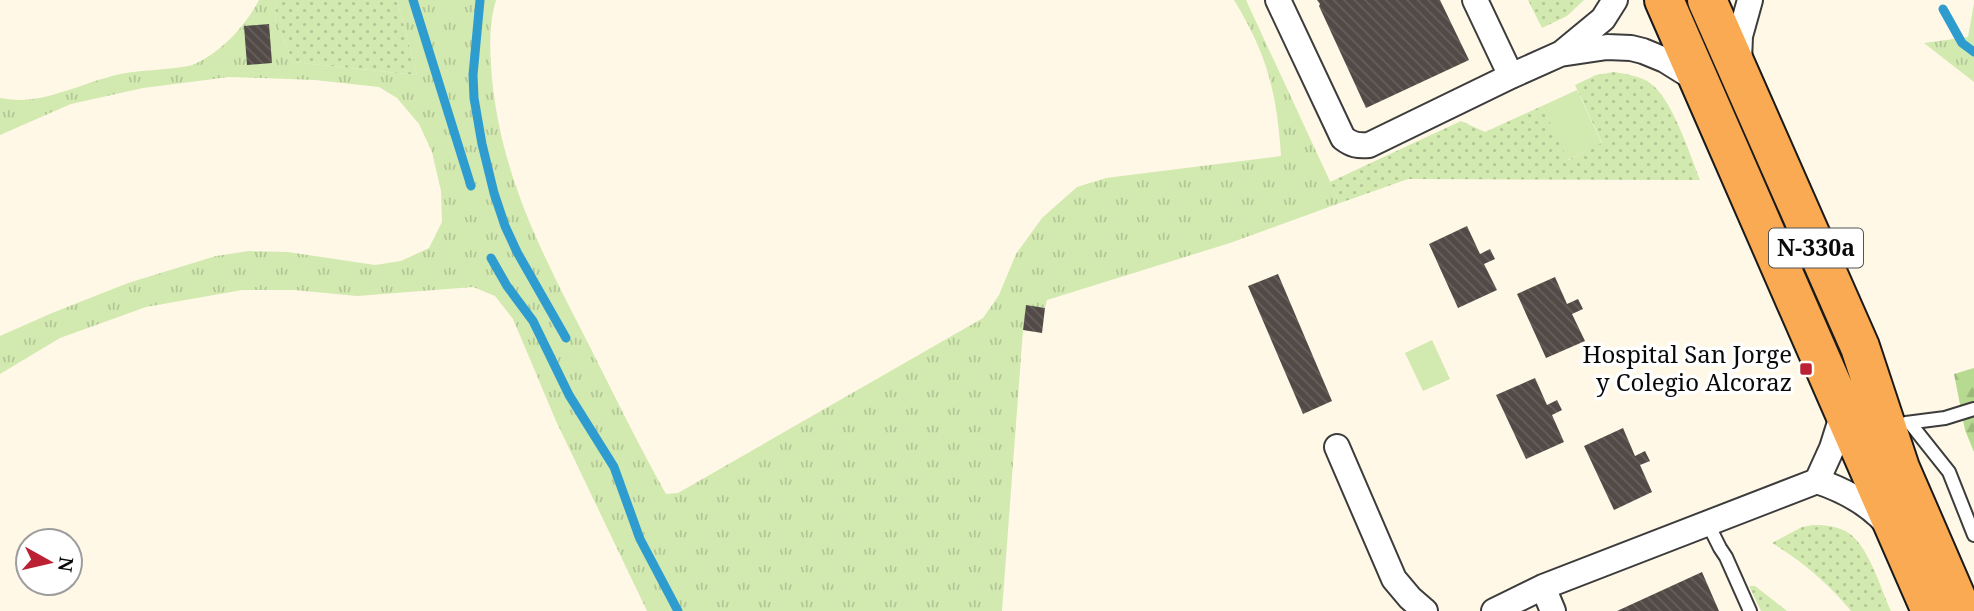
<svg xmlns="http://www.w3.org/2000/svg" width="1974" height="611" font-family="'Noto Serif',serif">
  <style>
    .grass { fill: url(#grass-tufts) }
    .forest { fill: url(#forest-firs) }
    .park { fill: #d2e9b0 }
    .garden { fill: url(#garden-dots) }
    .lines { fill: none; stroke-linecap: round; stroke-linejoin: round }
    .stream { stroke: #2f9cd0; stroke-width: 9 }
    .building { fill: url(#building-back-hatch) }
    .service-casing { stroke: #3c3c3c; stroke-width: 16 }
    .minor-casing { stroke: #3c3c3c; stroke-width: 28 }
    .trunk-casing { stroke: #1a1a1a; stroke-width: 42 }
    .service { stroke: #fff; stroke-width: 12 }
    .minor { stroke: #fff; stroke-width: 24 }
    .trunk { stroke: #faaa52; stroke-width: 38 }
    .poi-dot { fill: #bb2033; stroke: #fff; stroke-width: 2.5 }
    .labels { text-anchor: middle; stroke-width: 7; stroke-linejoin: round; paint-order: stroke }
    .shield { fill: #fff; stroke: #535353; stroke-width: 2 }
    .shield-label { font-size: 23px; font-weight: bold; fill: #090909 }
    .poi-label { font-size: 24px; fill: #090909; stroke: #fff; text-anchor: end }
  </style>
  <defs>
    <pattern id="grass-tufts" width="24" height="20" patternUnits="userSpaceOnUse" patternTransform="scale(1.75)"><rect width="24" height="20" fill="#d2e9b0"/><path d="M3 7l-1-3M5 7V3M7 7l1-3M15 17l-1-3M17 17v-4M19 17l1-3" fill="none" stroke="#b3c696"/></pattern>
    <pattern id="forest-firs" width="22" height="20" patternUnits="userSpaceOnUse" patternTransform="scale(1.75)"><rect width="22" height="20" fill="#b6da8f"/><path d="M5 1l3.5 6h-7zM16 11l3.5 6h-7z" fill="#9bba7a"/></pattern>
    <pattern id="garden-dots" width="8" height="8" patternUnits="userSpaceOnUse" patternTransform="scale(1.75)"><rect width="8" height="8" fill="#d2e9b0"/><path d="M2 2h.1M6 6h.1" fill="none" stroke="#b3c696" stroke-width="1.8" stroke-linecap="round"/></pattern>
    <pattern id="building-back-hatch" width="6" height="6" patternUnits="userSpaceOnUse" patternTransform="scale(1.75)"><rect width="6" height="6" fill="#524a46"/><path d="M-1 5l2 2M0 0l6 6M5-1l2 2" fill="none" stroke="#665f5c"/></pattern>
  </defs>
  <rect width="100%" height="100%" fill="#fff8e6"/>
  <!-- grass -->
  <path class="grass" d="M259,0H276L275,19L293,62L417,75L397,0H496C488,27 490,51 492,79C502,180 545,259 590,347C615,397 639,446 666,494L678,493L983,318L999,295L1016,254L1042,218L1077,187L1106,178L1281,156C1277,93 1267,54 1234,0H1246L1340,203L1230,243L1047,300L1045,308L1026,306L1023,330L1002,611H647L556,421L513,319L495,296L473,287L357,296L294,290H242L146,307L60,338L0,374V336L52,313L128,283L216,256L249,251L288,252L375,265L401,261L429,248L442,222L441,191L432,152L419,124L397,98L379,87L315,80L229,77L143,88L71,104L0,135V98C7,99 15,100 22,100C56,99 91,79 126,73C143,70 183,69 195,64C223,51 245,26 259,0Z
    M1974,3V82L1924,43L1968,37Z"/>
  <!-- forest -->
  <path class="forest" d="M1974,368V452L1965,430L1954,374Z"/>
  <!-- park -->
  <path class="park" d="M1577,90L1602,144L1567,160L1542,106Z
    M1432,340L1450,379L1423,391L1405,353Z"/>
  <!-- garden -->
  <path class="garden" d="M276,0H397L417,75L293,62L275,19Z
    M1528,0H1584L1567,16L1542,28Z
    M1614,72C1626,74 1640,76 1650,83C1672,98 1690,155 1700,180L1408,179L1340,203L1330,182L1461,121L1485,132L1542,106L1568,160L1602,143L1575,85L1596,75Z
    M1813,525C1826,525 1839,526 1850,534C1869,548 1881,589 1891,611H1851C1829,584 1802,561 1772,543L1802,527Z
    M1749,586H1755L1787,611H1761Z"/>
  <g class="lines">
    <!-- stream -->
    <path class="stream" d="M413,0L471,186
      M480,0L473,75L474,98L482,144L494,193L505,226L517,252L566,338
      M1943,9L1962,43L1974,52
      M491,258L507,286L533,321L569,395L614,467L640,539L678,611"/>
  </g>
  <!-- building -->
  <path class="building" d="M1317,0H1440L1469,60L1366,108L1319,6L1320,4Z
    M269,24L272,63L247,65L244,26Z
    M1467,226L1480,254L1490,249L1495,259L1484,264L1497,290L1458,308L1429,244Z
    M1278,274L1332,401L1303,414L1248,286Z
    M1555,277L1567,304L1578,299L1583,309L1572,314L1585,341L1546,358L1517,294Z
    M1026,305L1045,308L1042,333L1023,330Z
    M1535,378L1547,405L1557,400L1562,410L1552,415L1564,442L1526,459L1496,395Z
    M1623,428L1635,456L1645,451L1650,461L1640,465L1652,492L1614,510L1584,446Z
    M1702,572L1719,611H1617Z"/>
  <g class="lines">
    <!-- service casing -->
    <g class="service-casing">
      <path id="service" d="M1906,423L1945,418L1974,409
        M1910,423L1949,472L1974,535
        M1708,524L1720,548L1726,557L1750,611"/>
    </g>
    <!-- minor casing -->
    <g class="minor-casing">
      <path id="minor" d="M1278,0L1343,138C1352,145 1358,146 1369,145L1511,76L1560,54L1607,47L1631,48L1643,51L1665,60L1697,80
        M1475,0L1511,76
        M1563,52L1603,19L1615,0
        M1739,62L1740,36L1750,0
        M1337,447L1394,579L1410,598L1425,611
        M1817,481L1832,448L1843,413
        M1494,611L1543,587
        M1553,611L1543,587L1817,481C1844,490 1867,502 1886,523"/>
    </g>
    <!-- trunk casing -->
    <g class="trunk-casing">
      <path id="trunk" d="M1664,0L1931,611
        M1707,0L1860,347L1900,468L1962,611"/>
    </g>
    <!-- service -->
    <use href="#service" class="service"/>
    <!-- minor -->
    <use href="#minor" class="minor"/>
    <!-- trunk -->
    <use href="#trunk" class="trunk"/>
  </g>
  <!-- markers -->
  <rect class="poi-dot" x="1799" y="362" width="14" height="14" rx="3.5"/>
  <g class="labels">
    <!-- shield labels -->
    <rect class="shield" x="1769" y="228.5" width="94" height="39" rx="5"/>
    <g class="shield-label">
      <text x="1816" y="256">N-330a</text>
    </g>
    <!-- poi labels -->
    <g class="poi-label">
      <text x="1792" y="363">Hospital San Jorge<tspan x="1792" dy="28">y Colegio Alcoraz</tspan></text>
    </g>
  </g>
  <!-- north arrow -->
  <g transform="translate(49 562) rotate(98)"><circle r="33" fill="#ffffff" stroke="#9d9d9d" stroke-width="2"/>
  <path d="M0-5L12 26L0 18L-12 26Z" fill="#bb2033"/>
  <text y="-10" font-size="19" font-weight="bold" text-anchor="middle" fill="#090909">N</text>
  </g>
</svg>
